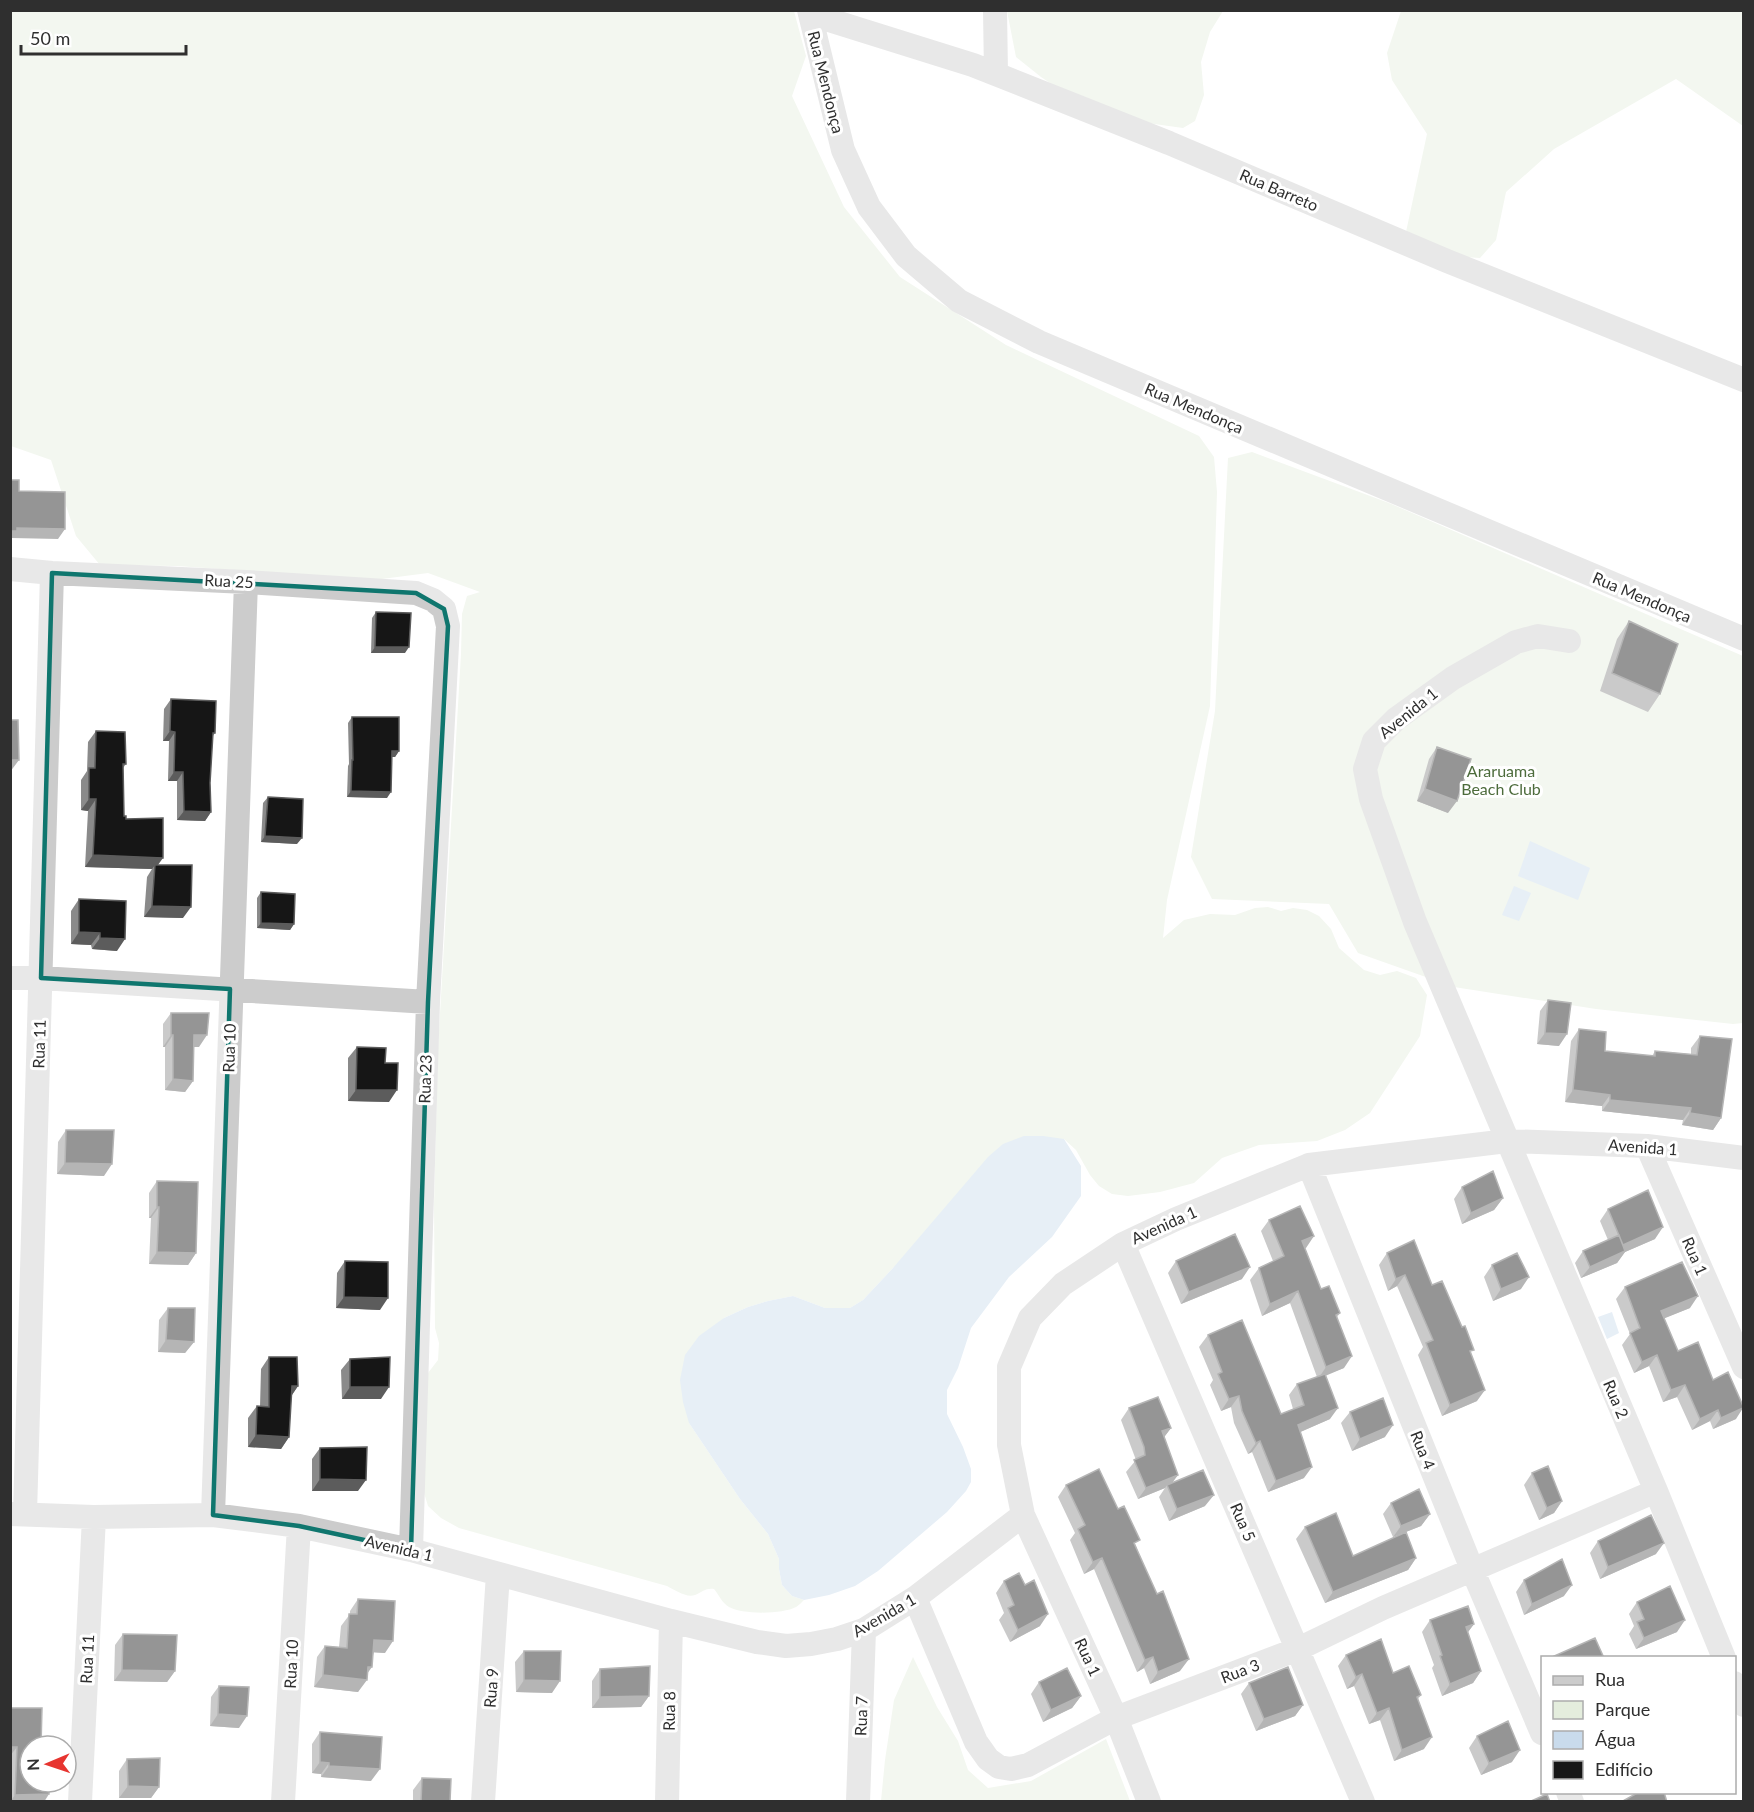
<svg xmlns="http://www.w3.org/2000/svg" width="1754" height="1812" font-family="Lato,sans-serif">
  <style>
    .green { fill: #e4eddd }
    .water { fill: #c9dbec }
    .lines { fill: none; stroke-linecap: round; stroke-linejoin: round }
    .minor { stroke: #ccc; stroke-width: 24 }
    .wall { fill: #8a8a8a }
    .shaded-wall { fill: #5c5c5c }
    .building { fill: #161616; stroke: #5c5c5c; stroke-width: 1.5 }
    .marked { fill: none; stroke: #0f766e; stroke-width: 4.5; stroke-linejoin: round }
    .labels { text-anchor: middle; stroke-width: 6; stroke-linejoin: round; paint-order: stroke }
    .street-label { font-size: 16px; fill: #2f2f2f; stroke: #fff }
    .park-label { font-size: 16px; fill: #4d6c3c; stroke: #fff }
  </style>
  <rect width="100%" height="100%" fill="#fff"/>
  <!-- green -->
  <path class="green" d="M11,11H794L806,56L792,96L844,207L900,277L1006,345L1199,436L1214,457L1217,492L1210,706L1167,900L1163,938L1184,920L1210,914L1235,915L1255,908L1268,907L1281,911L1293,908L1307,910L1319,916L1331,929L1339,948L1364,970L1380,975L1397,971L1416,978L1427,995L1420,1036L1370,1113L1345,1130L1317,1141L1259,1145L1222,1158L1194,1183L1160,1192L1128,1196L1112,1194L1099,1186L1090,1175L1076,1150L1064,1139L893,1268L863,1300L850,1308H825L793,1296L768,1301L748,1307L724,1318L689,1423L740,1499L768,1534L779,1559V1569L782,1585L792,1596L804,1600C803,1601 797,1607 796,1607C783,1614 743,1615 729,1607C722,1603 719,1595 714,1589C705,1588 703,1592 695,1595C686,1598 675,1590 667,1586L459,1528L441,1518L428,1506L422,1486L428,1373L438,1360L439,1343L435,1328L434,1205L438,1048L461,654L462,614L467,596L480,592L428,573L374,580L177,566L100,565L76,536L51,460L11,446Z
    M1007,11H1223L1210,32L1201,62L1204,95L1195,121L1183,128L1133,121L1071,97L1041,77L1016,57Z
    M1401,11H1743V126L1676,79L1554,149L1506,192L1496,240L1480,258L1451,256L1406,232L1427,134L1392,80L1387,53Z
    M1252,452L1389,503L1743,656V1023L1733,1024L1596,1009L1454,987L1358,953L1329,904L1212,899L1191,857L1215,711L1228,458Z
    M913,1657L937,1707L958,1741L968,1770L988,1788L1031,1781L1106,1739L1130,1801H881L885,1760L894,1700Z"/>
  <!-- water -->
  <path class="water" d="M1530,841L1590,868L1578,900L1518,876Z
    M1514,886L1531,893L1519,921L1502,915Z
    M1024,1136H1043L1064,1139L1081,1166V1196L1052,1237L1009,1277L971,1328L958,1368L947,1390V1414L963,1447L971,1469V1482L966,1491L947,1512L878,1571L855,1586L829,1595L804,1600L792,1596L782,1585L779,1569V1559L768,1534L740,1499L689,1423L683,1402L680,1380L685,1355L699,1336L724,1318L748,1307L768,1301L793,1296L825,1308H850L863,1300L893,1268L988,1157L1003,1144Z
    M1612,1312L1619,1333L1607,1339L1598,1317Z"/>
  <g class="lines">
    <!-- minor -->
    <path class="minor" d="M809,10L843,150L869,207L906,256L959,301L1039,342L1744,639
      M995,10L996,74
      M810,14L973,65L1169,143L1447,261L1744,380
      M10,569L52,573L246,582L416,593L433,600L444,609L448,626L428,1002L411,1550
      M1569,641L1538,636L1516,642L1453,678L1396,719L1374,741L1365,769L1371,799L1415,922L1656,1491L1724,1658
      M10,978H41L428,1002
      M1647,1146L1744,1367
      M1309,1165L1472,1569L1542,1733
      M1123,1244L1363,1802
      M10,1514L94,1517L213,1515L299,1526L411,1550L671,1621L757,1642L786,1646L811,1644L837,1639L864,1630L915,1598L1023,1515L1009,1445V1367L1030,1318L1063,1284L1123,1244L1176,1219L1309,1165L1507,1141L1647,1146L1744,1158
      M25,1514L52,573
      M213,1515L246,582
      M1023,1515L1116,1718L1149,1802
      M915,1598L976,1742L988,1759L999,1767L1011,1769L1028,1765L1116,1718L1298,1649L1383,1608L1656,1491
      M1734,1683L1744,1705
      M1568,1792L1572,1802
      M80,1802L94,1517
      M283,1802L299,1526
      M483,1802L498,1574
      M667,1802L671,1621
      M858,1802L864,1630"/>
  </g>
  <!-- wall -->
  <path class="wall" d="M376,612L405,653H371L372,618Z
    M1629,621L1660,694L1648,712L1600,691L1617,639Z
    M171,699L215,733L212,737L210,783L211,812L205,821L177,820V781H168L169,741H163L164,709Z
    M352,717L399,751L395,757H392L387,798L347,797L348,766L349,764L348,723Z
    M96,731L126,764L123,768L124,816L157,865L183,918L144,917L147,877L152,869L85,867L88,811L81,810V780L87,771L88,742Z
    M1437,747L1448,813L1417,801L1429,759Z
    M268,797L297,844L261,842L263,803Z
    M261,892L294,924L290,930L257,928V898Z
    M79,899L117,951L92,949L91,945L71,944V911Z
    M1548,1000L1559,1046L1537,1044L1540,1011Z
    M171,1013L199,1047H194L193,1081L185,1092L165,1090V1047H163V1024Z
    M1579,1029L1605,1051L1652,1056L1655,1051L1691,1054V1048L1700,1036L1721,1118L1713,1130L1682,1125L1683,1120L1602,1111V1106L1565,1102L1571,1041Z
    M357,1047L389,1102L348,1101V1058Z
    M66,1130L104,1176L57,1174L58,1142Z
    M157,1181L196,1253L188,1265L149,1264L151,1218H149V1193Z
    M1462,1187L1503,1198L1494,1210L1462,1224L1454,1199Z
    M1608,1209L1655,1239L1625,1252L1617,1263L1581,1278L1575,1263L1583,1251L1608,1240L1600,1221Z
    M1269,1220L1306,1248H1305L1321,1289L1340,1313L1337,1317L1344,1368L1325,1375L1330,1419L1300,1432L1304,1478L1268,1492L1252,1452L1248,1454L1234,1423L1231,1407L1221,1411L1210,1385L1213,1380L1199,1347L1208,1335L1281,1414L1293,1409L1289,1395L1297,1384L1317,1377L1290,1303L1262,1316L1250,1280L1259,1268L1273,1261L1261,1231Z
    M1387,1253L1432,1285L1471,1354L1477,1401L1442,1416L1418,1355L1423,1347L1397,1286L1388,1291L1379,1265Z
    M345,1261L380,1310L336,1308L337,1273Z
    M1176,1261L1242,1279L1181,1304L1168,1273Z
    M1492,1265L1521,1289L1493,1301L1484,1277Z
    M1625,1287L1690,1308L1664,1318L1678,1351L1713,1380L1736,1419L1713,1429L1710,1421L1692,1430L1677,1397L1663,1402L1649,1366L1634,1373L1622,1345L1630,1334L1616,1299Z
    M168,1308L194,1342L185,1353L158,1352L159,1320Z
    M269,1357L298,1386L291,1396L289,1437L281,1449L248,1447V1418L257,1406L260,1407L261,1369Z
    M350,1359L381,1399H342L341,1370Z
    M1129,1408L1171,1428L1164,1437L1172,1483L1205,1506L1169,1521L1159,1497L1165,1488L1138,1499L1126,1472L1136,1460L1121,1420Z
    M1350,1412L1385,1437L1352,1451L1341,1423Z
    M320,1448L358,1491H312V1459Z
    M1532,1473L1562,1501L1554,1513L1539,1520L1524,1485Z
    M1066,1485L1118,1509L1136,1546L1180,1671L1150,1684L1144,1668L1137,1672L1094,1569L1084,1574L1070,1540L1075,1533L1058,1497Z
    M1391,1503L1430,1514L1421,1526L1393,1537L1383,1514Z
    M1305,1527L1353,1556L1416,1558L1408,1570L1325,1603L1296,1539Z
    M1598,1541L1656,1554L1600,1579L1590,1553Z
    M1524,1580L1564,1596L1524,1615L1516,1592Z
    M1004,1581L1025,1585L1040,1626L1010,1642L999,1620L1004,1613L996,1593Z
    M358,1599L385,1653L374,1652L367,1674L358,1692L314,1687L317,1657L325,1646L339,1647L341,1626L350,1614V1611Z
    M1637,1602L1677,1632L1636,1649L1629,1634L1634,1626L1629,1614Z
    M1430,1620L1474,1624L1468,1632L1481,1671L1473,1683L1442,1696L1432,1668L1434,1665L1422,1632Z
    M123,1634L175,1671L167,1682L114,1681L115,1645Z
    M524,1651L552,1693L516,1692L515,1662Z
    M1346,1655L1393,1673L1421,1695L1418,1699L1424,1749L1394,1761L1380,1720L1369,1724L1354,1686L1347,1689L1338,1666Z
    M600,1669L649,1696L641,1707L592,1708V1681Z
    M1039,1682L1081,1696L1072,1708L1043,1722L1031,1694Z
    M1249,1683L1303,1705L1295,1716L1256,1731L1241,1694Z
    M219,1686L239,1728L210,1726L211,1697Z
    M10,1708L41,1746L44,1802H10Z
    M320,1732L371,1781L321,1777V1774L312,1773V1744Z
    M1477,1736L1512,1762L1481,1775L1469,1748Z
    M127,1759L159,1787L151,1798H119V1771Z
    M422,1778L450,1802H413V1790Z"/>
  <!-- shaded-wall -->
  <path class="shaded-wall" d="M17,528L65,529L58,539L12,538L10,541V531Z
    M375,647H409L405,653H371Z
    M170,731L175,732L169,741H163Z
    M392,751H399L395,757H388Z
    M10,760H19L10,772Z
    M174,772H183L177,781H168Z
    M1425,789L1457,801L1448,813L1417,801Z
    M351,791L391,792L387,798L347,797Z
    M89,799H96L88,811L81,810Z
    M184,811L211,812L205,821L177,820Z
    M265,836L302,838L297,844L261,842Z
    M93,855L163,858L155,869V865L152,869L85,867Z
    M152,906L191,907L183,918L144,917Z
    M261,923L294,924L290,930L257,928Z
    M79,932L100,933L91,945L71,944Z
    M100,938L125,939L117,951L92,949Z
    M1545,1033L1567,1034L1559,1046L1537,1044Z
    M171,1035H173L165,1047H163Z
    M194,1035H207L199,1047H186Z
    M173,1079L193,1081L185,1092L165,1090Z
    M356,1090H397L389,1102L348,1101Z
    M1573,1090L1610,1095L1602,1106L1565,1102Z
    M1610,1100L1691,1108L1683,1120L1602,1111Z
    M1690,1113L1721,1118L1713,1130L1682,1125Z
    M65,1163L112,1164L104,1176L57,1174Z
    M1503,1198L1494,1210L1462,1224L1471,1213Z
    M157,1207H159L151,1218H149Z
    M1663,1227L1655,1239L1625,1252L1617,1263L1581,1278L1590,1267L1623,1245Z
    M1314,1236L1306,1248L1294,1253L1302,1241Z
    M157,1252L196,1253L188,1265L149,1264Z
    M1250,1267L1242,1279L1181,1304L1189,1292Z
    M1405,1275L1397,1286L1388,1291L1396,1279Z
    M1529,1277L1521,1289L1493,1301L1501,1289Z
    M1298,1291L1290,1303L1262,1316L1270,1304Z
    M1698,1296L1690,1308L1653,1323L1661,1311Z
    M344,1297L388,1298L380,1310L336,1308Z
    M166,1340L194,1342L185,1353L158,1352Z
    M1657,1355L1649,1366L1634,1373L1642,1362Z
    M1352,1356L1344,1368L1318,1379L1326,1367Z
    M1685,1385L1677,1397L1663,1402L1671,1390Z
    M292,1386H298L290,1398Z
    M350,1387H389L381,1399H342Z
    M1485,1390L1477,1401L1442,1416L1450,1405Z
    M1239,1396L1231,1407L1221,1411L1229,1399Z
    M1338,1408L1330,1419L1289,1437L1298,1425Z
    M1743,1408L1736,1419L1713,1429L1721,1418Z
    M1718,1410L1710,1421L1692,1430L1700,1419Z
    M1393,1425L1385,1437L1352,1451L1360,1439Z
    M1171,1428L1162,1440V1431Z
    M256,1435L289,1437L281,1449L248,1447Z
    M1260,1441L1252,1452L1248,1454L1256,1443Z
    M1312,1467L1304,1478L1268,1492L1276,1481Z
    M1178,1475L1170,1486L1167,1485L1165,1488L1138,1499L1146,1488Z
    M320,1479L366,1480L358,1491H312Z
    M1214,1495L1205,1506L1169,1521L1177,1509Z
    M1562,1501L1554,1513L1539,1520L1547,1508Z
    M1430,1514L1421,1526L1393,1537L1401,1526Z
    M1664,1543L1656,1554L1600,1579L1608,1567Z
    M1102,1558L1094,1569L1084,1574L1093,1562Z
    M1416,1558L1408,1570L1325,1603L1333,1592Z
    M1572,1585L1564,1596L1524,1615L1532,1604Z
    M1048,1614L1040,1626L1010,1642L1018,1630Z
    M1685,1620L1677,1632L1636,1649L1644,1638Z
    M1474,1624L1465,1636L1466,1627Z
    M374,1640L393,1641L385,1653L366,1652Z
    M1153,1657L1144,1668L1137,1672L1145,1660Z
    M1189,1659L1180,1671L1150,1684L1158,1672Z
    M368,1667H372L364,1678Z
    M122,1670L175,1671L167,1682L114,1681Z
    M1481,1671L1473,1683L1442,1696L1450,1684Z
    M1362,1674L1354,1686L1347,1689L1356,1677Z
    M323,1675L367,1680L358,1692L314,1687Z
    M524,1680L560,1681L552,1693L516,1692Z
    M649,1696L641,1707L592,1708L600,1697Z
    M1081,1696L1072,1708L1043,1722L1051,1710Z
    M1303,1705L1295,1716L1256,1731L1264,1719Z
    M1389,1708L1380,1720L1369,1724L1377,1713Z
    M218,1714L247,1716L239,1728L210,1726Z
    M1432,1737L1424,1749L1394,1761L1402,1750Z
    M10,1747H17L10,1756Z
    M1520,1750L1512,1762L1481,1775L1489,1763Z
    M320,1762L329,1763L321,1774L312,1773Z
    M329,1766L380,1769L371,1781L321,1777Z
    M128,1786L159,1787L151,1798H119Z
    M49,1794L44,1802H10L15,1795Z"/>
  <!-- building -->
  <path class="building" d="M10,480H19V491L65,492V529L17,528V531H10Z
    M376,612L411,613L409,647H375Z
    M1629,621L1678,644L1660,694L1612,673Z
    M171,699L216,701L215,733H213L210,783L211,812L184,811L183,772H174L175,732L170,731Z
    M352,717H399V751H392L391,792L351,791L352,760H353Z
    M10,720H18L19,760H10Z
    M96,731L125,732L126,764H123L124,816H126V819L163,818V858L93,855L96,799H89V768H95Z
    M1437,747L1471,759L1457,801L1425,789Z
    M268,797L303,799L302,838L265,836Z
    M155,865H192L191,907L152,906Z
    M261,892L295,894L294,924L261,923Z
    M79,899L126,901L125,939L100,938V933L79,932Z
    M1548,1000L1571,1003L1567,1034L1545,1033Z
    M171,1013H209L207,1035H194L193,1081L173,1079V1035H171Z
    M1579,1029L1606,1032L1605,1051L1655,1056V1051L1697,1055L1700,1036L1732,1039L1721,1118L1690,1113L1691,1108L1610,1100V1095L1573,1090Z
    M357,1047L386,1048L385,1063H398L397,1090H356Z
    M66,1130H114L112,1164L65,1163Z
    M1493,1171L1503,1198L1471,1213L1462,1187Z
    M157,1181L198,1182L196,1253L157,1252L159,1207H157Z
    M1648,1190L1663,1227L1623,1245L1608,1209Z
    M1300,1206L1314,1236L1302,1241L1321,1289L1329,1286L1340,1313L1336,1315L1352,1356L1326,1367L1298,1291L1270,1304L1259,1268L1284,1256L1269,1220Z
    M1235,1234L1250,1267L1189,1292L1176,1261Z
    M1619,1235L1625,1251L1590,1267L1583,1251Z
    M1414,1240L1432,1285L1442,1281L1462,1327L1465,1326L1474,1350L1470,1351L1485,1390L1450,1405L1426,1343L1433,1340L1405,1275L1396,1279L1387,1253Z
    M1517,1253L1529,1277L1501,1289L1492,1265Z
    M345,1261L388,1262V1298L344,1297Z
    M1682,1262L1698,1296L1661,1311L1678,1351L1698,1342L1713,1380L1728,1372L1743,1406V1408L1721,1418L1718,1410L1700,1419L1685,1385L1671,1390L1657,1355L1642,1362L1630,1333L1640,1328L1625,1287Z
    M168,1308H195L194,1342L166,1340Z
    M1242,1320L1281,1414L1304,1405L1297,1384L1325,1374L1338,1408L1298,1425L1312,1467L1276,1481L1260,1441L1256,1443L1242,1411L1239,1396L1229,1399L1218,1374L1222,1372L1208,1335Z
    M269,1357H297L298,1386H292L289,1437L256,1435L257,1406L269,1407Z
    M390,1357L389,1387H350V1359Z
    M1158,1397L1171,1428L1162,1431L1178,1475L1146,1488L1134,1460L1145,1455L1144,1447L1129,1408Z
    M1383,1398L1393,1425L1360,1439L1350,1412Z
    M367,1447L366,1480L320,1479V1448Z
    M1548,1466L1562,1501L1547,1508L1532,1473Z
    M1099,1469L1118,1509L1124,1506L1140,1540L1134,1543L1157,1594L1163,1591L1189,1659L1158,1672L1153,1657L1145,1660L1102,1558L1093,1562L1078,1529L1085,1525L1066,1485Z
    M1203,1470L1214,1495L1177,1509L1167,1485Z
    M1419,1489L1430,1514L1401,1526L1391,1503Z
    M1336,1513L1353,1556L1406,1532L1416,1558L1333,1592L1305,1527Z
    M1651,1515L1664,1543L1608,1567L1598,1541Z
    M1562,1559L1572,1585L1532,1604L1524,1580Z
    M1019,1573L1025,1585L1034,1580L1048,1614L1018,1630L1008,1608L1014,1605L1004,1581Z
    M1670,1586L1685,1620L1644,1638L1637,1622L1644,1619L1637,1602Z
    M358,1599L395,1601L393,1641L374,1640L372,1667H368L367,1680L323,1675L325,1646L347,1648L349,1614H357Z
    M1468,1606L1474,1624L1466,1627L1481,1671L1450,1684L1440,1656L1442,1655L1430,1620Z
    M123,1634L177,1635L175,1671L122,1670Z
    M1595,1638L1604,1658H1553L1552,1657Z
    M1381,1639L1393,1673L1409,1666L1421,1695L1417,1697L1432,1737L1402,1750L1389,1708L1377,1713L1362,1674L1356,1677L1346,1655Z
    M524,1651H561L560,1681L524,1680Z
    M650,1666L649,1696L600,1697V1669Z
    M1288,1667L1303,1705L1264,1719L1249,1683Z
    M1067,1668L1081,1696L1051,1710L1039,1682Z
    M219,1686L249,1687L247,1716L218,1714Z
    M10,1708H42L41,1746H30V1782H49V1794L15,1795L17,1747H10Z
    M1508,1721L1520,1750L1489,1763L1477,1736Z
    M320,1732L382,1737L380,1769L329,1766V1763L320,1762Z
    M160,1758L159,1787L128,1786L127,1759Z
    M422,1778L451,1779L450,1802H421Z
    M1639,1792H1664L1667,1802H1621Z
    M1547,1794L1550,1802H1529Z"/>
  <!-- marked area -->
  <path d="M0 0H1754V1812H0ZM52,573L416,593L444,609L448,626L428,1002L411,1550L299,1526L213,1515L230,989L41,978Z" fill="#fff" fill-opacity=".55" fill-rule="evenodd"/>
  <path class="marked" d="M52,573L416,593L444,609L448,626L428,1002L411,1550L299,1526L213,1515L230,989L41,978Z"/>
  <g class="labels">
    <!-- street labels -->
    <g class="street-label">
      <text transform="translate(826 82) rotate(76)" y="6">Rua Mendonça</text>
      <text transform="translate(1279 190) rotate(23)" y="6">Rua Barreto</text>
      <text transform="translate(1194 408) rotate(23)" y="6">Rua Mendonça</text>
      <text transform="translate(229 581) rotate(3)" y="6">Rua 25</text>
      <text transform="translate(1642 597) rotate(23)" y="6">Rua Mendonça</text>
      <text transform="translate(1408 713) rotate(-39)" y="6">Avenida 1</text>
      <text transform="translate(39 1044) rotate(-88)" y="6">Rua 11</text>
      <text transform="translate(229 1048) rotate(-88)" y="6">Rua 10</text>
      <text transform="translate(425 1079) rotate(-88)" y="6">Rua 23</text>
      <text transform="translate(1643 1147) rotate(4)" y="6">Avenida 1</text>
      <text transform="translate(1164 1225) rotate(-24)" y="6">Avenida 1</text>
      <text transform="translate(1695 1256) rotate(66)" y="6">Rua 1</text>
      <text transform="translate(1616 1399) rotate(67)" y="6">Rua 2</text>
      <text transform="translate(1423 1450) rotate(68)" y="6">Rua 4</text>
      <text transform="translate(1243 1522) rotate(67)" y="6">Rua 5</text>
      <text transform="translate(399 1548) rotate(13)" y="6">Avenida 1</text>
      <text transform="translate(884 1615) rotate(-30)" y="6">Avenida 1</text>
      <text transform="translate(1088 1657) rotate(65)" y="6">Rua 1</text>
      <text transform="translate(87 1659) rotate(-87)" y="6">Rua 11</text>
      <text transform="translate(291 1664) rotate(-87)" y="6">Rua 10</text>
      <text transform="translate(1240 1671) rotate(-21)" y="6">Rua 3</text>
      <text transform="translate(491 1688) rotate(-86)" y="6">Rua 9</text>
      <text transform="translate(669 1711) rotate(-89)" y="6">Rua 8</text>
      <text transform="translate(861 1716) rotate(-88)" y="6">Rua 7</text>
    </g>
    <!-- park labels -->
    <g class="park-label">
      <text x="1501" y="777">Araruama<tspan x="1501" dy="18">Beach Club</tspan></text>
    </g>
  </g>
  <!-- border -->
  <rect width="1754" height="1812" fill="none" stroke="#2f2f2f" stroke-width="24"/>
  <!-- legend -->
  <rect x="1541" y="1656" width="195" height="138" fill="#ffffff" stroke="#acacac" stroke-width="1.5"/>
  <rect x="1553" y="1676" width="30" height="9" fill="#cccccc" stroke="#acacac" stroke-width="1.5"/>
  <text x="1595" y="1686" font-size="18" fill="#2f2f2f">Rua</text>
  <rect x="1553" y="1701" width="30" height="18" fill="#e4eddd" stroke="#acacac" stroke-width="1.5"/>
  <text x="1595" y="1716" font-size="18" fill="#2f2f2f">Parque</text>
  <rect x="1553" y="1731" width="30" height="18" fill="#c9dbec" stroke="#acacac" stroke-width="1.5"/>
  <text x="1595" y="1746" font-size="18" fill="#2f2f2f">Água</text>
  <rect x="1553" y="1761" width="30" height="18" fill="#161616" stroke="#acacac" stroke-width="1.5"/>
  <text x="1595" y="1776" font-size="18" fill="#2f2f2f">Edifício</text>
  <!-- north arrow -->
  <g transform="translate(48 1764) rotate(268)"><circle r="28" fill="#ffffff" stroke="#acacac" stroke-width="1.5"/>
  <path d="M0-4.5L10 22L0 15L-10 22Z" fill="#e73530"/>
  <text y="-9" font-size="16" font-weight="bold" text-anchor="middle" fill="#2f2f2f">N</text>
  </g>
  <!-- scale -->
  <path d="M21 45v9h165v-9" fill="none" stroke="#2f2f2f" stroke-width="3"/>
  <text x="30" y="45" font-size="18" fill="#2f2f2f" stroke="#ffffff" stroke-width="4.5" paint-order="stroke">50 m</text>
</svg>
